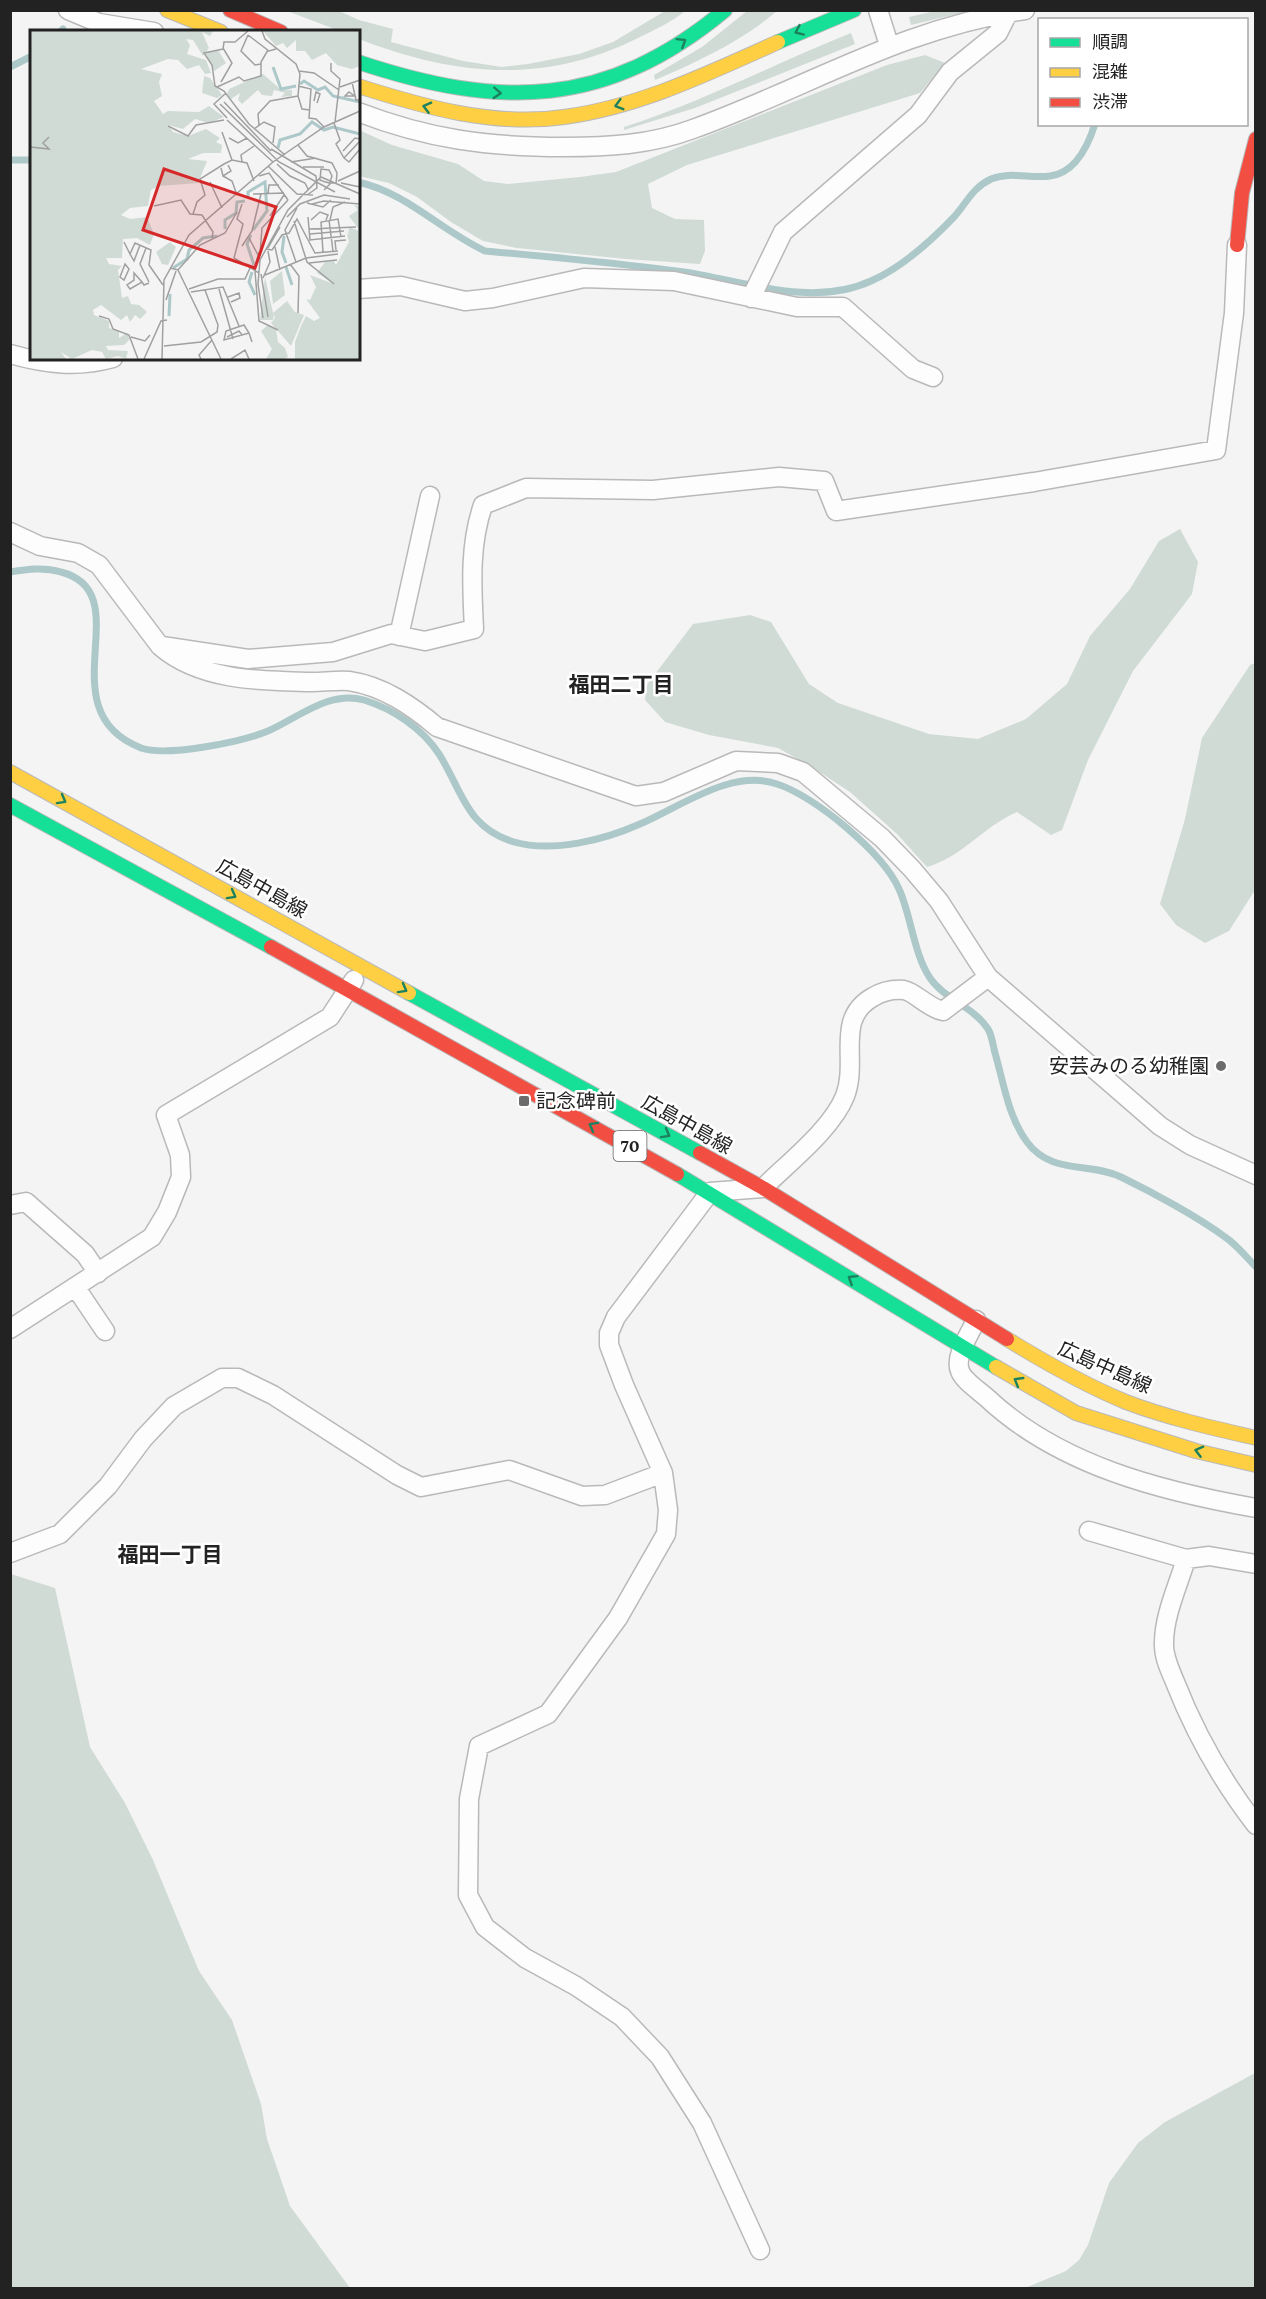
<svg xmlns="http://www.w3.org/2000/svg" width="1266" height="2299" font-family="'Crimson Pro','Noto Sans JP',serif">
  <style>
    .green { fill: #d0dbd6 }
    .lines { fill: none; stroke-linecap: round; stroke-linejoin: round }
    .stream { stroke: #adc8c8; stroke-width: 7 }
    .street-casing { stroke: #b9b9ba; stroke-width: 21 }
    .fast-casing { stroke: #b9b9ba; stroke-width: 16 }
    .slow-casing { stroke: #b9b9ba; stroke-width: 16 }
    .jam-casing { stroke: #b9b9ba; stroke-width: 16 }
    .street { stroke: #fdfdfe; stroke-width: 18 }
    .fast { stroke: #16e098; stroke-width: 14 }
    .slow { stroke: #ffcf43; stroke-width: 14 }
    .jam { stroke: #f24e42; stroke-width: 14 }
    .oneway { stroke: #1c815e }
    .poi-dot { fill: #6c6c6c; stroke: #fff; stroke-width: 2 }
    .labels { text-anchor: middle; stroke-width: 5; stroke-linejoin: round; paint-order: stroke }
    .shield { fill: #fff; stroke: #656465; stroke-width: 1.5 }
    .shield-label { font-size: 18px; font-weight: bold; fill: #232223 }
    .street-label { font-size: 20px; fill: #232223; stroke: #fff }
    .poi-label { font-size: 20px; fill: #232223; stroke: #fff; text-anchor: end }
    .neighbourhood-label { font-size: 21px; font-weight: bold; fill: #232223; stroke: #fff }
    .inset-river { fill: none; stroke: #adc8c8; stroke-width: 3 }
    .inset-road { fill: none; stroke: #a0a0a1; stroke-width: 1.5 }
    .view { fill: #d62828; fill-opacity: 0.15; stroke: #d62828; stroke-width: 3 }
    .inset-edge { fill: none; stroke: #232223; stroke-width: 3 }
  </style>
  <rect width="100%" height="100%" fill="#f4f4f5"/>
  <!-- green -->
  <path class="green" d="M287,11H339L359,20L393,29L391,42L463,61L502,67L528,64L579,54L613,42L665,11H685C672,22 654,30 638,38C544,85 454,76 359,39L358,32L340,31Z
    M747,11H777C742,41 697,62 655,80L654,75L702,47Z
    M935,11V10L969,11L911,25L909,17Z
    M851,33L855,44L695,108L624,130V127C703,102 775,63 851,33Z
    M925,55L945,63L920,93L687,165L648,184L652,208L675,219L704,220L705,251L700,264L626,259L517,248L483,241L451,222L417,197L389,183L359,176V130L392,145L458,164L484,181L508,184L580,177L616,172L887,65Z
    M1180,529L1198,562L1192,594L1133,671L1088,760L1062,830L1051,835L1017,812C984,826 962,857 927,867L897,834L850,792L812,767L778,748L709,735L665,722L645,700L646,686L693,624L750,615L771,622L809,684L838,703L929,734L978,739L1026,719L1067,684L1090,636L1130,589L1159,541Z
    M1255,663V890L1229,931L1205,943L1176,925L1160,904L1185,819L1202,738L1250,665Z
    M11,1574L55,1588L90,1747L125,1803L153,1860L199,1971L232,2020L261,2104L267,2139L290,2206L350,2288H11Z
    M1255,2073V2288H1025L1066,2271L1079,2260L1088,2245L1109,2183L1138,2143L1165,2122Z"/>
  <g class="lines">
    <!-- stream -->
    <path class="stream" d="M60,32L63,29
      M10,67L32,56
      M10,160H32
      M358,182C407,193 440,230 485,251C551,257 618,263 684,272C744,281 812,308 871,281C901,268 931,241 954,217C966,204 972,188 991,179C1011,171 1030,179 1050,176C1075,173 1088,146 1095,124
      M10,572C28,569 44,567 61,572C142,593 44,710 141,748C167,757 241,742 268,731C298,718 329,690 364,700C393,709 422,728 439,754C462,790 466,828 514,842C553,853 604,840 640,824C680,807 732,768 777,784C815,796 883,853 899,889C911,915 914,955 930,978C944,999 974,1007 988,1029C992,1035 993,1046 995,1053C1004,1084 1008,1116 1027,1142C1051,1175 1090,1162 1121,1177C1152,1192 1198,1217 1225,1237C1237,1245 1246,1257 1256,1267"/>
    <!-- street casing -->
    <g class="street-casing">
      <path id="street" d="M68,10L99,23L154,32
        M878,10L889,45
        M358,112C428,139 488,147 563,147C607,147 650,145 693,129C807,88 901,28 1025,10
        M358,289L401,286L465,301L493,298L584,278L674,281L797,307H843L913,369L933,377
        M751,298L783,232L918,115L950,72L998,33L1008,13
        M10,354C46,364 77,368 113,358
        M10,532L40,546L78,553L99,565L160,646C200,681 262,681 312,682C324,682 337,680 349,681C383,686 412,706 437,727L636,796L664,792L736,761L778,763L803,772L882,838L912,869L939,901L988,977L1160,1126L1190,1145L1256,1175
        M399,636L430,496
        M162,646L248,659L333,652L391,634L425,641L474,629C472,587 469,546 483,505L526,488L653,490L779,477L824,481L836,511L1034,482L1216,450L1234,313L1237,245
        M10,1205L26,1202L85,1254L98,1273
        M76,1288L105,1331
        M976,1320C970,1334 954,1356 960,1371C963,1380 978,1390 986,1397C1058,1465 1160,1491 1256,1508
        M10,1329L152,1237L167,1212L181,1177L180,1155L166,1115L330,1017L354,980
        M1089,1531L1186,1559L1209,1556L1256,1564
        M10,1553L60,1534L108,1486L143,1439L174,1406L222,1378H238L273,1395L397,1475L421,1487L509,1470L582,1496L605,1495L663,1473
        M1186,1559C1178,1586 1164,1615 1164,1643C1163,1656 1170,1670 1175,1682C1195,1733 1222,1781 1256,1825
        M760,2250L702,2123L660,2057L622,2017L576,1986L525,1958L485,1927L468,1895L469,1799L479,1746L548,1714L618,1618L666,1534L668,1510L663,1473L624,1385L609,1345V1333L616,1317L710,1192L763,1188C788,1163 832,1129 845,1096C859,1060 834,1019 873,997C883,991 892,989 904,990C915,992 928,1008 943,1011L988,977"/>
    </g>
    <!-- fast casing -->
    <g class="fast-casing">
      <path id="fast" d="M778,42L854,10
        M358,62C499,109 606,109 725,10
        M10,805L271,947
        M409,993L700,1153
        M677,1174L996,1367"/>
    </g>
    <!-- slow casing -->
    <g class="slow-casing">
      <path id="slow" d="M167,10L221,32
        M358,86C424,107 494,127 564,117C639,107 709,73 778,42
        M10,772L409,993
        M1007,1339C1046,1363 1085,1385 1126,1402C1168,1418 1213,1428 1256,1438
        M996,1367L1076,1413L1196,1451L1256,1465"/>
    </g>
    <!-- jam casing -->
    <g class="jam-casing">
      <path id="jam" d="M230,10L281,32
        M1237,245L1242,193L1256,139
        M271,947L677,1174
        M700,1153L763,1188L1007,1339"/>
    </g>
    <!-- street -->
    <use href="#street" class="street"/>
    <!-- fast -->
    <use href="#fast" class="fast"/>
    <!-- slow -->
    <use href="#slow" class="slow"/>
    <!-- jam -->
    <use href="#jam" class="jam"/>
  </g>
  <!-- one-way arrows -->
  <defs><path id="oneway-chevron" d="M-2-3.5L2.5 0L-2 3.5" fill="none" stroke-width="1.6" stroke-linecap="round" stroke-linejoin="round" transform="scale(1.5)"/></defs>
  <g class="oneway">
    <use href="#oneway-chevron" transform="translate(799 31) rotate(156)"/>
    <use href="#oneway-chevron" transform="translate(682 42) rotate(-32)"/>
    <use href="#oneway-chevron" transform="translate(497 93) rotate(3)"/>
    <use href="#oneway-chevron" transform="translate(619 105) rotate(164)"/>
    <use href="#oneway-chevron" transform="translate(427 107) rotate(-166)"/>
    <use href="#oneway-chevron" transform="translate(62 800) rotate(29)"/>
    <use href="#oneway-chevron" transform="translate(232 895) rotate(29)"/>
    <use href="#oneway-chevron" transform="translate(403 989) rotate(29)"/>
    <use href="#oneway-chevron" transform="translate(593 1126) rotate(-151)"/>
    <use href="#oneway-chevron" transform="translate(666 1134) rotate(29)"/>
    <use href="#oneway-chevron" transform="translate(852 1279) rotate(-148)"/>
    <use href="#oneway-chevron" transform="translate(1018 1381) rotate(-149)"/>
    <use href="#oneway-chevron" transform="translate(1199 1451) rotate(-166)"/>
  </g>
  <!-- markers -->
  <g class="poi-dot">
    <circle cx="1221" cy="1066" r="6"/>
    <rect x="518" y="1095" width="12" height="12" rx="3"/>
  </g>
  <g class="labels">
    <!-- shield labels -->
    <rect class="shield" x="613.5" y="1131" width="33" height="30" rx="4.5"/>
    <g class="shield-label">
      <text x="630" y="1152">70</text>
    </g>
    <!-- street labels -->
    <g class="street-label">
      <text transform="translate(262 888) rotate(29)" y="7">広島中島線</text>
      <text transform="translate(687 1124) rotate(29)" y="7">広島中島線</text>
      <text transform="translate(1105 1367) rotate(24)" y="7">広島中島線</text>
    </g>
    <!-- poi labels -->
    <g class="poi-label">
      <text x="1209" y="1073">安芸みのる幼稚園</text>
      <text x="536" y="1108" text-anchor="start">記念碑前</text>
    </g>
    <!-- neighbourhood labels -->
    <g class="neighbourhood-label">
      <text x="621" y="692">福田二丁目</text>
      <text x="170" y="1562">福田一丁目</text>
    </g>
  </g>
  <!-- overview -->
  <g transform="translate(30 30)">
    <rect width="330" height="330" fill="#f4f4f5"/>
    <path d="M0,1H183L180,6L172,2L179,18L173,26L163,10L156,9L160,15L157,24L176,30L181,43L175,44L169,35L157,39L148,30L138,29L111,39L132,44L129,52L132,66L124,71L133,84L138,81L169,82L179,76L194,87L179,93L165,89L153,99L138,95L143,102L158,106L176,99L190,108L186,112L192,115L191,123H173L158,129L177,131L168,153L129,156L121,160L118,176L100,178L91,185L100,189L117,187L124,204L120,215L107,208L93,209L92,228H76L79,234L92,236L88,240L92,268L98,266L101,274L109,275L117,282L110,289L105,285L100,292L97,285L91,290L71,275L63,280L64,285L79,291V298L89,301V308L97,303L100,309L94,315L76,316L78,320L98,321L96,329L88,326L76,329L72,322L62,320L42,329L31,322L36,329H0ZM233,1H330V36L322,39L307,35L296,23L282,30L275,21H266V10L257,18L253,13L246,16ZM188,20L196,33L184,41L175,22ZM233,44L250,59L262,60V66L251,67L255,63L244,60L242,66L232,65L228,60L212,74L208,70L210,63L201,69L197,64L199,59ZM174,46L180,48L192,65L187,68L172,63ZM324,175L329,176L330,183V329H265V312L271,296L276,286L284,291L290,288L276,269L280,270L286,257L280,245L304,254L287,243L295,232L304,231L306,235L319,212L315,197L318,206L319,197L330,201L319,186L328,180ZM140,212L146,217L138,235L132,234L126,222ZM252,241L255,265L243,274L240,251ZM235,247L243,283L257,271L265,282L274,285L261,316L241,293L245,288L244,284L243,290H230ZM238,295L246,300L248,312L255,318L258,327L254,329H236L242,319L231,301Z" fill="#d0dbd6"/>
    <path class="inset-river" d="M243,37L251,59L266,56M270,54L274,51L288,60L295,57L303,66L330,72M248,118L250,110L270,104L282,92L294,100L303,97L330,104M218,168V162L235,152L237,181L223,200M195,199V190L206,183L207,172L215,171M221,205L217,214L224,235M254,206L252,222L256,233M256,237L262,255M143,238L157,229L159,220L173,208L187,206M222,242L219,252L225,265M139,286L140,264"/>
    <path class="inset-road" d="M218,1L205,12H194L193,19L174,23L182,35L185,56L194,61L219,94L255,125M232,1L235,9L266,34L270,44L268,66L272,79L280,80M218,5L211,21L225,35L231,34M218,5L239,21L246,19M301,33V41L310,49L305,92M269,41L284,43L309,60M191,52L202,33L193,18M322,52L326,70H330M268,56L281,59L279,88L286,89L294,97M187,57L209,47L214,51L231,46V32L238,20M310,57L330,50M196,63L184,74L197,88M324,66H315L319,62L326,67M284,71L286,62L290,64L287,73M194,72L241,121M190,74L249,132L305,162M197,90L243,132M304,93L310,110L306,114L314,128M229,95L228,84L240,71L268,66M138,96L158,106L166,95L194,90M224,99L234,92L245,97L243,113M192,102L202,130M199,108L208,113L217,108M268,115L277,126L302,133L307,143L306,154M0,117L19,119L13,113L19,107M241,119L286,146L287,158L277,165M313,121L325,108L330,109M314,128L330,111M314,128L319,132L330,119M212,132L211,125L224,116M261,132L286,128M247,134L260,146L275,153L278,159M238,136L267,164L283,165M273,137H294M191,138L193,146L201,141L198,135M193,146L202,151L207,165M229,146L239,143L258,170M308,151L330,141M180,152L192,178M311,153L330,157M294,160L300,154V152L302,146L299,140L291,139L290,150L295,152H296L299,153H307M238,163L239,155H249M223,164L254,163M277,173L293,177L301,170M212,174L207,189L213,194L204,228L229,243M282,174L294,171L330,174M124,176L151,170L160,184L172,185L183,202L182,208M163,184L167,172L175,165L170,149L194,134L202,130L217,133L224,151M240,186L254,165M257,187L270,174L294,165L320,169M278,187L280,210L315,206M281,190L290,182L298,185L296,190M299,190L303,221M300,190L303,177L315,172M264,191L277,232L304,254M279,199L326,197M280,204L314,201M219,208L228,225M94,212L100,224L105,213L121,220L119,235L133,255M212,216L222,201L231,164M245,217L250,240M116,218L110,234L119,252M238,218L250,197M236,219L242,220L252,205L259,203L267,189L285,223L308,221M306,220L305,211L316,210M293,222L291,192L308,189L311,207M100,224L104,231L110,215M230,224L232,198L258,170M266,232L255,200L267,178M279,233L307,230M95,234L99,239L94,250L90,247ZM260,234L269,246L268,283M140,238L148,240L170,215L195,203L207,182M148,240L191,329M224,240L229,222M225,241L229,291L248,300M231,244L238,287M235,245L276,228L308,224M233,248L240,232L238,221M112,252L104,243V250L97,255L100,259L112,252L114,255L119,253M159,259L188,249H215L220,238M189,259L203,309M161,262L193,257L209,296M198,267L209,263L210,268L201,272M136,270L146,241M69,286L79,289L83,299L99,305L108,329M233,288L228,254L230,230L258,180L291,147L330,164M219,303L194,310L196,301L214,295L219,303L222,312M101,307L115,311L120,305M197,307L209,301L212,305M134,316L171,312L187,302L188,295L175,260M114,329L131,291L137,290M132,329L134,250L159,205L243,132L294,97L330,81M171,329L169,325L182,310M201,329L215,320L219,329"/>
    <path class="view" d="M134,139L246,177L225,238L113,200Z"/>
    <rect width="330" height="330" class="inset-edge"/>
  </g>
  <!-- border -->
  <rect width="1266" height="2299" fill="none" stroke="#232223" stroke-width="24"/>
  <!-- legend -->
  <rect x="1038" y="18" width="210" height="108" fill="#ffffff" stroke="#a7a7a7" stroke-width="1.5"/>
  <rect x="1050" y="38" width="30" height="9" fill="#16e098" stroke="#a7a7a7" stroke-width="1.5"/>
  <text x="1092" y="48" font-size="18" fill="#232223">順調</text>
  <rect x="1050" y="68" width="30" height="9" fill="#ffcf43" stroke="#a7a7a7" stroke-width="1.5"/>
  <text x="1092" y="78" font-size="18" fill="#232223">混雑</text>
  <rect x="1050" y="98" width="30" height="9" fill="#f24e42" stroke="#a7a7a7" stroke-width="1.5"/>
  <text x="1092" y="108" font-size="18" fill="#232223">渋滞</text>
</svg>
